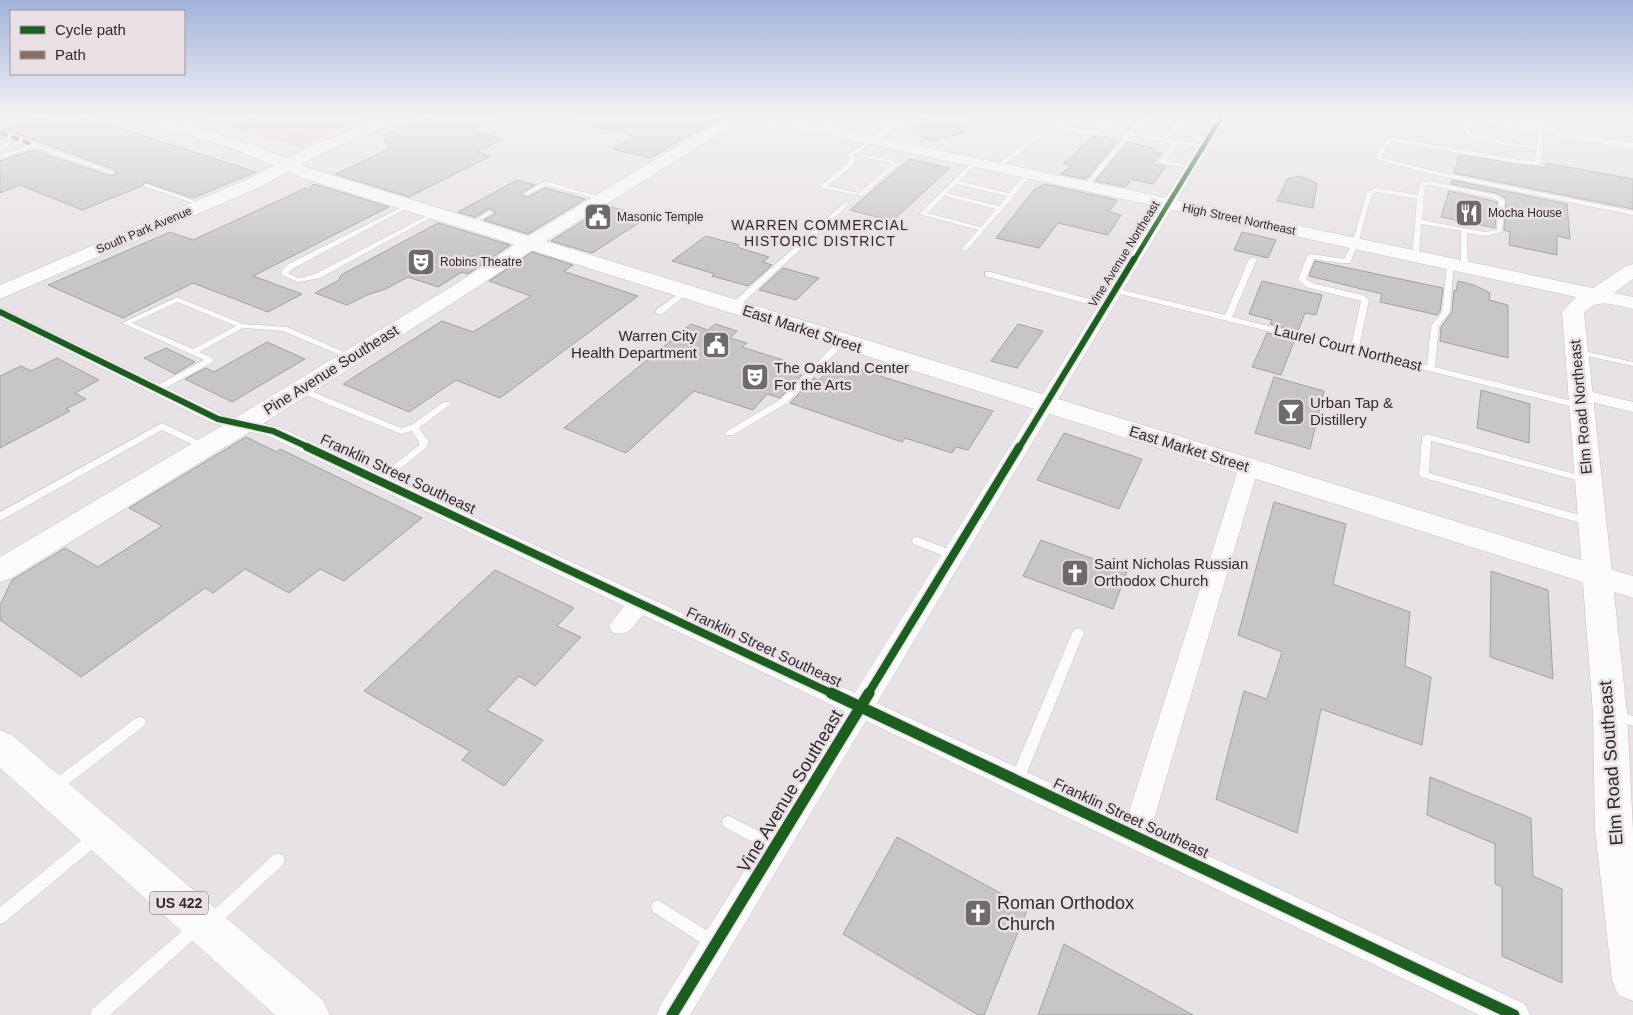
<svg xmlns="http://www.w3.org/2000/svg" width="1633" height="1015" font-family="Arial,sans-serif">
  <style>
    .green { fill: #e5cddb }
    .building { fill: #c8c5c7; stroke: #a4a1a3 }
    .lines { fill: none; stroke-linecap: round; stroke-linejoin: round }
    .lane-casing { stroke: #c4c0c2; stroke-width: 1 }
    .street-casing { stroke: #c4c0c2; stroke-width: 1 }
    .secondary-casing { stroke: #c4c0c2; stroke-width: 1 }
    .primary-casing { stroke: #c4c0c2; stroke-width: 1 }
    .path { stroke: #c4c3c4; stroke-width: 2; stroke-dasharray: 3 1; stroke-linecap: butt }
    .lane { fill: #fbfbfb; fill-rule: evenodd }
    .street { fill: #fbfbfb; fill-rule: evenodd }
    .secondary { fill: #fbfbfb; fill-rule: evenodd }
    .primary { fill: #fbfbfb; fill-rule: evenodd }
    .quiet { stroke: #8d6e63; stroke-width: 4; stroke-dasharray: 8 4; stroke-linecap: butt }
    .cycleway-far3-casing { stroke: #e9e0e5; stroke-width: 6 }
    .cycleway-far2-casing { stroke: #e9e0e5; stroke-width: 9 }
    .cycleway-far1-casing { stroke: #e9e0e5; stroke-width: 11 }
    .cycleway-casing { stroke: #e9e0e5; stroke-width: 14 }
    .cycleway-far3 { stroke: #1b5e20; stroke-width: 4.5 }
    .cycleway-far2 { stroke: #1b5e20; stroke-width: 6 }
    .cycleway-far1 { stroke: #1b5e20; stroke-width: 8 }
    .cycleway { stroke: #1b5e20; stroke-width: 11 }
    .labels { text-anchor: middle; stroke-width: 5; stroke-linejoin: round; paint-order: stroke }
    .far-poi-label { font-size: 12px; fill: #2e2b2d; stroke: #e9e0e5; text-anchor: start }
    .far-street-label { font-size: 12px; fill: #2e2b2d; stroke: #e9e0e5 }
    .far-neighbourhood-label { font-size: 14px; letter-spacing: 1px; fill: #2e2b2d; stroke: #e9e0e5 }
    .shield { fill: #e9e0e5; stroke: #666164; stroke-width: 1 }
    .shield-label { font-size: 14px; font-weight: bold; fill: #2e2b2d }
    .street-label { font-size: 15px; fill: #2e2b2d; stroke: #e9e0e5 }
    .poi-label { font-size: 15px; fill: #2e2b2d; stroke: #e9e0e5; text-anchor: start }
    .near-street-label { font-size: 18px; fill: #2e2b2d; stroke: #e9e0e5 }
    .near-poi-label { font-size: 18px; fill: #2e2b2d; stroke: #e9e0e5; text-anchor: start }
  </style>
  <rect width="100%" height="100%" fill="#e7e2e5"/>
  <!-- green -->
  <path class="green" d="M195,116H371L297,147Z"/>
  <!-- building -->
  <path class="building" d="M46,116H82L256,172L193,198L144,182L142,186L82,210L20,185L0,193V161L33,150L110,176L117,174L116,170L4,129Z
    M428,116H501L470,130L503,139L477,152L491,156L409,197L335,174L389,149L383,135Z
    M580,116H723L651,158L612,149L634,136L579,123Z
    M928,116H961L964,133L930,141L912,130Z
    M1093,136H1099L1118,140L1086,179L1060,174L1072,166L1063,164Z
    M1128,142L1154,148L1152,151L1161,153L1153,164L1166,166L1153,184L1131,179L1126,187L1095,181Z
    M1459,155L1546,168V163L1633,179V209L1454,173Z
    M909,159L950,168L892,221L850,210Z
    M1300,176L1317,183L1313,208L1277,201L1287,179Z
    M517,180L535,185L522,192L523,196L529,197L545,188L585,199L528,234L484,220L495,214L494,210L488,209L475,217L458,212Z
    M1452,180L1567,204L1570,239L1557,236V255L1509,245L1510,232L1504,230L1506,198L1496,193L1451,184Z
    M315,184L389,207L253,276L302,294L268,312L193,283L123,318L48,285L170,232L193,240L306,188L310,190L312,185Z
    M1044,184L1117,200L1109,212L1121,215L1108,235L1058,223L1039,248L996,238L1034,190Z
    M1449,191L1497,202L1495,228L1441,217Z
    M607,206L648,217L592,253L551,241Z
    M438,223L510,245L468,274L462,272L438,287L408,277L386,289L367,295L347,305L315,293L339,280L341,275Z
    M1242,232L1276,240L1268,258L1234,250Z
    M706,236L739,245L737,247L769,257L763,262L772,265L748,286L712,276L715,274L672,261Z
    M532,252L573,265L564,271L566,272L638,296L500,398L456,380L409,412L343,384L442,321L473,332L531,296L489,281Z
    M1315,261L1443,288L1440,311L1437,315L1380,302L1382,294L1309,276Z
    M783,268L819,278L796,300L759,290Z
    M1262,281L1322,295L1316,315L1305,313L1298,331L1270,324L1272,320L1249,314Z
    M1458,281L1474,285L1490,293L1489,300L1508,305V358L1440,341L1441,327L1452,312L1454,290L1456,291Z
    M691,324L708,330L715,324L737,331L730,338L747,343L742,347L783,360L776,367L802,375L780,398L767,394L753,410L694,391L626,453L564,428Z
    M1018,324L1043,331L1017,368L991,361Z
    M1267,333L1295,339L1281,375L1252,367Z
    M267,342L305,359L232,402L185,379L206,368L214,372Z
    M166,348L195,362L175,374L144,358Z
    M57,358L99,380L75,393L86,399L66,409L70,411L0,448V376L21,366L31,371Z
    M836,362L953,399L993,411L968,450L956,447L952,453L905,438L902,442L790,403L814,378L819,380Z
    M1274,377L1324,391L1310,449L1255,433Z
    M1481,390L1530,404L1529,443L1477,428Z
    M1064,433L1142,459L1119,509L1037,480Z
    M246,437L277,452L280,449L422,518L344,581L320,569L289,593L245,569L213,593L205,588L81,677L0,620V605L12,580L65,548L98,567L162,526L129,508Z
    M1274,502L1346,524L1333,584L1410,612L1405,666L1431,677L1422,745L1321,709L1297,833L1216,799L1244,691L1267,699L1282,652L1238,635Z
    M1041,540L1127,571L1113,609L1023,576Z
    M495,570L574,608L557,626L581,637L535,686L519,676L487,710L543,740L504,786L462,760L470,751L364,691Z
    M1491,571L1548,590L1553,679L1490,657Z
    M1430,777L1531,818L1533,876L1562,889V983L1502,956V887L1495,884V844L1427,815Z
    M897,837L1028,908L984,1015H978L843,934Z
    M1064,944L1193,1015H1038Z"/>
  <g class="lines">
    <!-- lane casing -->
    <g class="lane-casing">
      <path id="lane" d="M1112,116H1118L1097,135L1053,128L999,168L994,167L1050,125L1096,131Z
        M1140,116H1149L1178,122L1179,123L1168,139L1205,145L1206,146L1203,148L1177,143L1166,161L1192,167V169L1160,163L1159,162L1172,143L1130,136L1088,187H1084V185ZM1144,118L1173,124L1163,138L1132,133Z
        M1459,116H1465L1464,123L1471,133L1477,136L1536,147L1538,130L1543,129V149L1540,163L1537,165L1521,164L1391,141L1385,148L1382,158L1430,170L1633,211V215L1430,174L1376,159L1379,148L1390,137L1521,160L1534,161L1536,150L1475,139L1467,135L1458,123Z
        M0,139L11,144L0,153V148L4,144L0,143Z
        M871,139L876,140L853,156L855,158L853,165L828,186L859,193L891,165L887,162L859,156V154L891,160L897,164V166L862,196L821,188V186L848,163L850,157L848,155L849,154Z
        M34,143L115,172L116,173L111,174L34,147L0,159V155Z
        M973,161L978,162L959,181L1009,193L1026,173L1031,174L1014,196L967,250L965,251L962,249L978,230L919,214ZM956,184L1007,196L999,206L947,193ZM944,196L996,209L981,227L927,213Z
        M545,181L604,198L605,199L602,201L546,185L528,195L523,194Z
        M1430,181L1496,195L1505,200L1502,232L1485,236L1467,233L1468,269L1461,267V231L1421,224L1419,256L1412,258L1417,199L1377,192L1372,194L1358,244L1350,263H1342L1314,259L1306,279L1312,283L1363,295L1369,300L1359,348L1427,365L1431,326L1442,312L1447,264L1454,262L1450,312L1439,326L1435,367L1584,404L1585,406L1584,408L1581,409L1112,292L1111,290L1115,288L1225,315L1249,259L1253,257L1257,259L1232,317L1351,346L1361,301L1306,287L1298,279L1307,256L1311,254L1344,259L1352,244L1367,192L1376,188L1418,195L1420,183ZM1425,185H1430L1492,198L1499,201L1497,230L1485,232L1422,220Z
        M144,184H148L206,205L201,206L144,186Z
        M845,202L850,203L736,309H730V305Z
        M408,204L413,205L294,268L289,272V274L299,278L315,274L434,212L439,213L320,278L298,282L282,275L281,271L288,264Z
        M489,211L494,212L472,225L467,224Z
        M985,272H991L1108,304L1109,306L1105,308H1102L985,276Z
        M683,290H689L690,292L662,314H656V310Z
        M177,297L243,324L287,327L356,357L352,359H349L283,331L243,328L199,352L213,358V362L160,391H154L153,389L154,387L204,360L122,323ZM177,302L236,326L193,349L132,323Z
        M840,339H846L847,341L787,403L733,435H727L725,433L727,431L781,399Z
        M1573,349H1576L1633,362V366L1573,353Z
        M299,386L401,428L411,425L444,402H450L451,404L419,428L429,442L426,448L382,483L379,484L374,481L376,479L419,445V442L412,431L401,434L398,433L296,391L295,389Z
        M162,423L208,445L210,447L208,449H202L162,430L0,521V512Z
        M1427,434L1590,478L1592,480L1587,483L1431,441L1429,473L1591,518L1596,522L1591,526L1421,477L1419,475L1422,437Z
        M917,537L956,552L957,555L956,558L952,559L913,544L912,541L913,538Z
        M1078,628L1082,630L1084,633L1024,780L1022,784L1017,786L1012,784L1010,780L1072,633L1074,630Z
        M1615,710L1633,716V726L1611,719L1609,715L1611,711Z
        M140,717L144,718L146,722L144,726L58,792L53,794L48,792L46,788L48,784L136,718Z
        M729,816L779,841L781,846L779,851L774,853L769,851L724,827L722,822L724,817Z
        M95,831L100,833L102,838L100,843L5,922L0,924V907L90,833Z
        M278,853L283,855L285,860L283,865L216,927L211,929L206,927L204,922L206,917L273,855Z
        M658,900L719,938L722,943L719,948L714,951L709,948L653,912L651,907L653,902Z
        M196,921L201,923L203,928L201,933L110,1015H90L92,1009L191,923Z"/>
    </g>
    <!-- street casing -->
    <g class="street-casing">
      <path id="street" d="M898,116H910L877,142H869L867,140L869,138Z
        M1217,116H1227L877,703L1127,818L1239,467L1242,463L1249,461L1256,463L1259,467L1151,829L1525,1004L1530,1015H1479L866,721L690,1015H656L661,1004L844,711L643,615C633,626 629,638 612,632L609,626L624,606L268,436L212,423L0,318V307L223,415L279,427L855,693Z
        M1453,116H1476L1633,143V149L1458,119Z
        M0,130L38,143L40,145L34,148L0,137Z
        M1580,389L1633,402V412L1574,398L1571,394L1574,390Z"/>
    </g>
    <!-- secondary casing -->
    <g class="secondary-casing">
      <path id="secondary" d="M0,116H20L18,119L0,125Z
        M385,116H404L402,119L320,154L260,187L0,299V285L248,179L308,148Z
        M728,116H745L743,119L537,247L473,290L253,430L10,579L0,582V557L235,418L459,282L523,239Z
        M751,116H778L1593,288L1626,266L1633,264V279L1614,293L1633,297V309C1614,305 1598,297 1584,313L1627,713L1633,830V1001L1618,995L1612,980L1595,829L1593,713L1562,312L1576,297L758,120L753,119Z"/>
    </g>
    <!-- primary casing -->
    <g class="primary-casing">
      <path id="primary" d="M136,116H158L252,145L312,169L1633,576V598L300,177L240,151L138,119Z
        M0,730L12,735L323,1000L330,1015H275L0,768Z"/>
    </g>
    <!-- path -->
    <path class="path" d="M422,116L477,130
      M296,140L299,116
      M22,186L63,171"/>
    <!-- lane -->
    <use href="#lane" class="lane"/>
    <!-- street -->
    <use href="#street" class="street"/>
    <!-- secondary -->
    <use href="#secondary" class="secondary"/>
    <!-- primary -->
    <use href="#primary" class="primary"/>
    <!-- quiet -->
    <path class="quiet" d="M0,133L34,145"/>
    <!-- cycleway-far3 casing -->
    <g class="cycleway-far3-casing">
      <path id="cycleway-far3" d="M1134,260L1222,116"/>
    </g>
    <!-- cycleway-far2 casing -->
    <g class="cycleway-far2-casing">
      <path id="cycleway-far2" d="M0,312L218,419L273,431L310,448
        M1019,448L1134,259"/>
    </g>
    <!-- cycleway-far1 casing -->
    <g class="cycleway-far1-casing">
      <path id="cycleway-far1" d="M307,447L833,694
        M868,694L1019,447"/>
    </g>
    <!-- cycleway casing -->
    <g class="cycleway-casing">
      <path id="cycleway" d="M831,693L1514,1015
        M672,1015L869,693"/>
    </g>
    <!-- cycleway-far3 -->
    <use href="#cycleway-far3" class="cycleway-far3"/>
    <!-- cycleway-far2 -->
    <use href="#cycleway-far2" class="cycleway-far2"/>
    <!-- cycleway-far1 -->
    <use href="#cycleway-far1" class="cycleway-far1"/>
    <!-- cycleway -->
    <use href="#cycleway" class="cycleway"/>
  </g>
  <!-- sky -->
  <linearGradient id="sky" x2="0" y2="1"><stop stop-color="#a1b2da"/><stop offset="0.45" stop-color="#f4f2f3"/><stop offset="1" stop-color="#f4f2f3" stop-opacity="0"/></linearGradient>
  <rect width="1633" height="258" fill="url(#sky)"/>
  <!-- icons -->
  <defs>
    <g id="restaurant-square" transform="scale(1.4375)"><rect x="-9" y="-9" width="18" height="18" rx="4" fill="#6f6b6d" stroke="#e9e0e5"/><path d="M-5-6h1v4h1v-4h1v4h1v-4h1v5L-1.5 .5V6h-2V.5L-5-1ZM5-6V6H3V1.5H1.5Q1.5-4 5-6Z" fill="#fff"/></g>
    <g id="civic-square" transform="scale(1.4375)"><rect x="-9" y="-9" width="18" height="18" rx="4" fill="#6f6b6d" stroke="#e9e0e5"/><path d="M-.6-6.5H3V-4.5H.6V-3L4-1V1h2V6H-6V1h2V-1L-.6-3ZM-1.2 2.5V6h2.4V2.5Z" fill="#fff"/></g>
    <g id="theatre-square" transform="scale(1.4375)"><rect x="-9" y="-9" width="18" height="18" rx="4" fill="#6f6b6d" stroke="#e9e0e5"/><path d="M-5-5.5Q0-4 5-5.5V0Q5 5 0 6Q-5 5-5 0ZM-3.3-2.5H-1v1.5H-3.3ZM1-2.5H3.3v1.5H1ZM-2.8 1Q0 5.5 2.8 1Z" fill="#fff"/></g>
    <g id="bar-square" transform="scale(1.4375)"><rect x="-9" y="-9" width="18" height="18" rx="4" fill="#6f6b6d" stroke="#e9e0e5"/><path d="M-6-5H6L.8 .8V4.5H3.5V6h-7V4.5H-.8V.8Z" fill="#fff"/></g>
    <g id="church-square" transform="scale(1.4375)"><rect x="-9" y="-9" width="18" height="18" rx="4" fill="#6f6b6d" stroke="#e9e0e5"/><path d="M-1.2-6h2.4v3.5h3.3v2.4h-3.3V6h-2.4V-.1h-3.3v-2.4h3.3Z" fill="#fff"/></g>
  </defs>
  <g fill-rule="evenodd">
    <use href="#restaurant-square" x="1469" y="213"/>
    <use href="#civic-square" x="598" y="217"/>
    <use href="#theatre-square" x="421" y="262"/>
    <use href="#civic-square" x="716" y="345"/>
    <use href="#theatre-square" x="755" y="377"/>
    <use href="#bar-square" x="1291" y="412"/>
    <use href="#church-square" x="1075" y="573"/>
    <use href="#church-square" x="978" y="913"/>
  </g>
  <g class="labels">
    <!-- far-poi labels -->
    <g class="far-poi-label">
      <text x="1488" y="217">Mocha House</text>
      <text x="617" y="221">Masonic Temple</text>
      <text x="440" y="266">Robins Theatre</text>
    </g>
    <!-- far-street labels -->
    <g class="far-street-label">
      <text transform="translate(1239 219) rotate(12)" y="4">High Street Northeast</text>
      <text transform="translate(144 230) rotate(-23)" y="4">South Park Avenue</text>
      <text transform="translate(1124 254) rotate(-58)" y="4">Vine Avenue Northeast</text>
    </g>
    <!-- far-neighbourhood labels -->
    <g class="far-neighbourhood-label">
      <text x="820" y="230">WARREN COMMERCIAL<tspan x="820" dy="16">HISTORIC DISTRICT</tspan></text>
    </g>
    <!-- shield labels -->
    <rect class="shield" x="150" y="891.5" width="58" height="23" rx="4"/>
    <g class="shield-label">
      <text x="179" y="908">US 422</text>
    </g>
    <!-- street labels -->
    <g class="street-label">
      <text transform="translate(802 329) rotate(18)" y="5">East Market Street</text>
      <text transform="translate(1348 348) rotate(14)" y="5">Laurel Court Northeast</text>
      <text transform="translate(331 370) rotate(-32)" y="5">Pine Avenue Southeast</text>
      <text transform="translate(1581 407) rotate(-95)" y="5">Elm Road Northeast</text>
      <text transform="translate(1189 449) rotate(17)" y="5">East Market Street</text>
      <text transform="translate(398 474) rotate(25)" y="5">Franklin Street Southeast</text>
      <text transform="translate(764 647) rotate(25)" y="5">Franklin Street Southeast</text>
      <text transform="translate(1131 818) rotate(25)" y="5">Franklin Street Southeast</text>
    </g>
    <!-- poi labels -->
    <g class="poi-label">
      <text x="697" y="341" text-anchor="end">Warren City<tspan x="697" dy="17">Health Department</tspan></text>
      <text x="774" y="373">The Oakland Center<tspan x="774" dy="17">For the Arts</tspan></text>
      <text x="1310" y="408">Urban Tap &amp;<tspan x="1310" dy="17">Distillery</tspan></text>
      <text x="1094" y="569">Saint Nicholas Russian<tspan x="1094" dy="17">Orthodox Church</tspan></text>
    </g>
    <!-- near-street labels -->
    <g class="near-street-label">
      <text transform="translate(1611 763) rotate(-94)" y="6">Elm Road Southeast</text>
      <text transform="translate(790 791) rotate(-59)" y="6">Vine Avenue Southeast</text>
    </g>
    <!-- near-poi labels -->
    <g class="near-poi-label">
      <text x="997" y="909">Roman Orthodox<tspan x="997" dy="21">Church</tspan></text>
    </g>
  </g>
  <!-- legend -->
  <rect x="10" y="10" width="175" height="65" fill="#e9e0e5" stroke="#9e989b"/>
  <rect x="20" y="26" width="25" height="8" fill="#1b5e20" stroke="#9e989b"/>
  <text x="55" y="35" font-size="15" fill="#2e2b2d">Cycle path</text>
  <rect x="20" y="51" width="25" height="8" fill="#8d6e63" stroke="#9e989b"/>
  <text x="55" y="60" font-size="15" fill="#2e2b2d">Path</text>
</svg>
